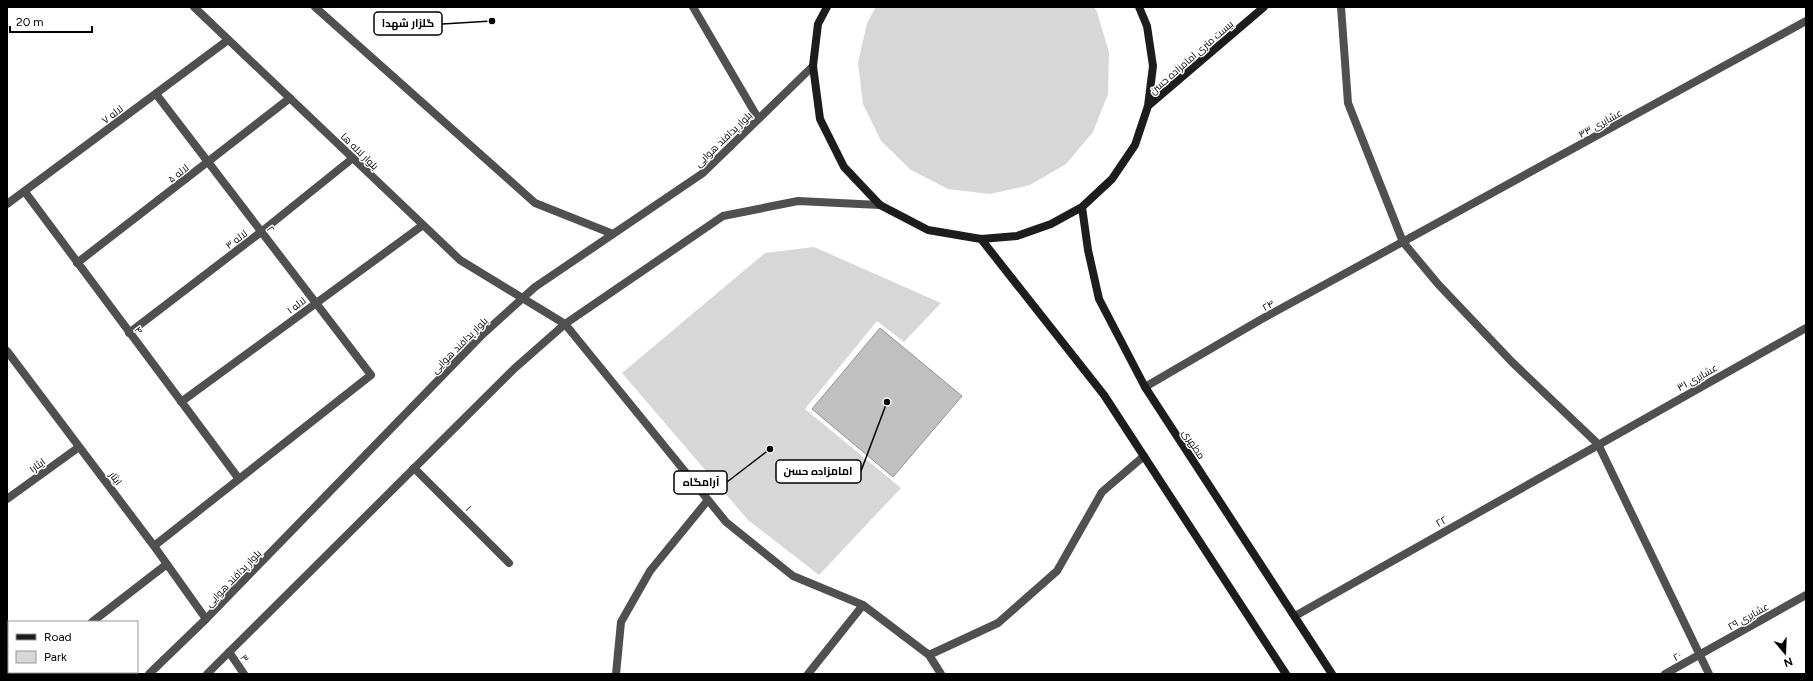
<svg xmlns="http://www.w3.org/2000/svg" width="1813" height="681" font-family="Figtree,Cairo,sans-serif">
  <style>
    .green { fill: #d7d7d7 }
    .building { fill: #c0c0c0; stroke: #949494 }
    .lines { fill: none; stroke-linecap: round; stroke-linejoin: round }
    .minor { stroke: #505050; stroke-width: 8 }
    .tertiary { stroke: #505050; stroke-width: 8 }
    .secondary { stroke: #1d1d1d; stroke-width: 8 }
    .labels { text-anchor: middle; stroke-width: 3; stroke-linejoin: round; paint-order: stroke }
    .street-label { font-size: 10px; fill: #000; stroke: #fff }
    .leader { fill: none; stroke: #000; stroke-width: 1.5 }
    .callout-dot { fill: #000; stroke: #fff; stroke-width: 1.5 }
    .callout { fill: #fff; stroke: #000; stroke-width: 1.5 }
    .callout-label { font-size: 11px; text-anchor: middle; font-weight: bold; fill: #000 }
  </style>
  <rect width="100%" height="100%" fill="#fff"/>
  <!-- green -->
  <path class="green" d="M876,7H1094L1097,12L1109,52L1108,94L1093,132L1066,164L1030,185L990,194L948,189L911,170L881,141L863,104L858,63L867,23Z
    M814,247L941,303L904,342L877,321L805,409L901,488L819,575L748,520L622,373L765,253Z"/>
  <!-- building -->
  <path class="building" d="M880,328L962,396L893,477L812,409Z"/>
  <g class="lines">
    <!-- minor -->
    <path class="minor" d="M693,7L758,118
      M1341,7L1348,103L1403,242L1438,284L1512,362L1598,444L1709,674
      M25,192L239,479
      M7,204L228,40
      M77,263L290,98
      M565,324L726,522L793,576L863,605L929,655L941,674
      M129,333L261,232L353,158
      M7,351L154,546L206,619
      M1145,387L1260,320L1806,21
      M181,402L423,225
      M414,468L509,563
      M7,499L79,447
      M154,546L371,375L156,94
      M1295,616L1806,328
      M92,622L167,564
      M229,652L244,674
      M929,655L998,623L1057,571L1102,492L1144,456
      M25,674L27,672
      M616,674L621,622L650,571L708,500
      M808,674L863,605
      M1665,674L1806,595"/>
    <!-- tertiary -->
    <path class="tertiary" d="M194,7L460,260L565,324
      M315,7L535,203L613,234
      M149,674L206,619L483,334L535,287L703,173L813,66
      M207,674L515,368L565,324L723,216L798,201L880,205"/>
    <!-- secondary -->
    <path class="secondary" d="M827,7L818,24L813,66L820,119L844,167L880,205L928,230L981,239L1017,236L1051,224L1082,207L1112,179L1135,145L1148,106L1153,66L1147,26L1139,7
      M1148,106L1264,7
      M1082,207L1088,250L1099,299L1145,387L1332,674
      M981,239L1104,395L1286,674"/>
  </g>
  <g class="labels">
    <!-- street labels -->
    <g class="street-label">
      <text transform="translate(1191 57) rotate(-41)" y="4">بیست متری امامزاده حسن</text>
      <text transform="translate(112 114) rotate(-37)" y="4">لاله ۷</text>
      <text transform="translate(1600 123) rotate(-29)" y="4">عشایری ۳۳</text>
      <text transform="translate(723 139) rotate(-44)" y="4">بلوار پدافند هوایی</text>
      <text transform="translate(360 151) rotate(44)" y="4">بلوار لاله ها</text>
      <text transform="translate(178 173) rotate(-38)" y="4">لاله ۵</text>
      <text transform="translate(271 229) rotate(53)" y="4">۲</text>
      <text transform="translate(236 239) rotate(-37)" y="4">لاله ۳</text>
      <text transform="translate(296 305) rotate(-37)" y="4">لاله ۱</text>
      <text transform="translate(1268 305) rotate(-29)" y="4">۲۴</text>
      <text transform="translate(139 330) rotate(53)" y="4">۴</text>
      <text transform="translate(459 345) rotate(-45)" y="4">بلوار پدافند هوایی</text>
      <text transform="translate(1697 377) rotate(-29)" y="4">عشایری ۳۱</text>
      <text transform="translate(1194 444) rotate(57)" y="4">مطهری</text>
      <text transform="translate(37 465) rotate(-36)" y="4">ایثار۱</text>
      <text transform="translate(116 478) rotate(53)" y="4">ایثار</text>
      <text transform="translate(469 508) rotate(45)" y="4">۱</text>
      <text transform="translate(1441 521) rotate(-29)" y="4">۲۲</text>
      <text transform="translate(233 578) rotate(-46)" y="4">بلوار پدافند هوایی</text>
      <text transform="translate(1748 616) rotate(-29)" y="4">عشایری ۲۹</text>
      <text transform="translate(1677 656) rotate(-29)" y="4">۲۰</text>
      <text transform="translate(245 658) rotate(55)" y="4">۳</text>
    </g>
  </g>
  <!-- callouts -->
  <path class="leader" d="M492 21L442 24M887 402L861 471M770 449L727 482"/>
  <g class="callout-dot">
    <circle cx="492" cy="21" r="4"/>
    <circle cx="887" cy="402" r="4"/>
    <circle cx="770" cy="449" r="4"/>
  </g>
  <g class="callout">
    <rect x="374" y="12" width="68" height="23" rx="4"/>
    <rect x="776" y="460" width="85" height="23" rx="4"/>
    <rect x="674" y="471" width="53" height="23" rx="4"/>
  </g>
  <g class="callout-label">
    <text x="408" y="27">گلزار شهدا</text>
    <text x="818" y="475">امامزاده حسن</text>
    <text x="701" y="486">آرامگاه</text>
  </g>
  <!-- border -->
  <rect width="1813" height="681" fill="none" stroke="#000000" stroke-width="16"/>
  <!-- legend -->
  <rect x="8" y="621" width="130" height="52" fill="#ffffff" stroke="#999999"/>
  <rect x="16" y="634" width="20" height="6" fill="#1d1d1d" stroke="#999999"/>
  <text x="44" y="641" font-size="12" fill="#000000">Road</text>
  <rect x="16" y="651" width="20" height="12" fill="#d7d7d7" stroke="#999999"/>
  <text x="44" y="661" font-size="12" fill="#000000">Park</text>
  <!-- north arrow -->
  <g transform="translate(1785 653) rotate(161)" stroke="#ffffff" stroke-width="3" paint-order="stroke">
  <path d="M0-3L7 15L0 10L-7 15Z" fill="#000000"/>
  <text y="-6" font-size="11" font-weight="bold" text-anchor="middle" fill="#000000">N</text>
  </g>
  <!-- scale -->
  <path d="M10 26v6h82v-6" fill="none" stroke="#000000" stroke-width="2"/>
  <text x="16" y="26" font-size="12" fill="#000000" stroke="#ffffff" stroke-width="3" paint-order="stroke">20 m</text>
</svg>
